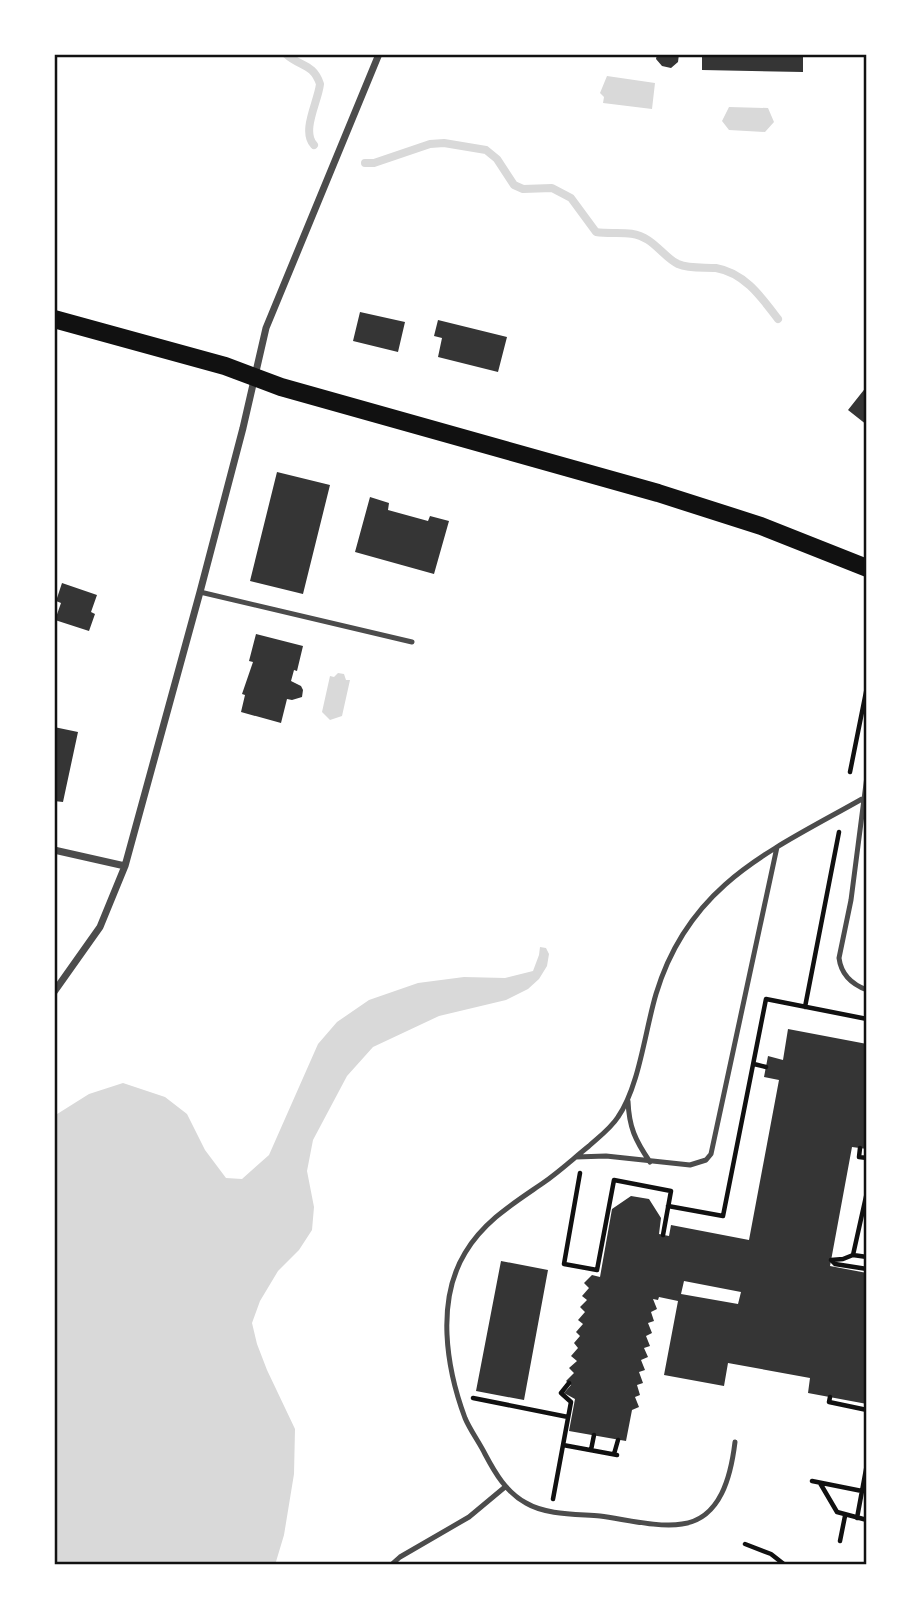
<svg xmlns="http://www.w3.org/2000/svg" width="921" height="1619" font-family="'PT Serif',serif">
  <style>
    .water { fill: #d9d9d9 }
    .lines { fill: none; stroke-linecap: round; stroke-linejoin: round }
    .stream { stroke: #d9d9d9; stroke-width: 8 }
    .building { fill: #353535; fill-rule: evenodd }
    .path { stroke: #111; stroke-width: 4.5 }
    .service { stroke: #4c4c4c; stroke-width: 5 }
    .minor { stroke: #4c4c4c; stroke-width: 7 }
    .primary { stroke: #111; stroke-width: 18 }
    .neatline { fill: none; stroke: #111; stroke-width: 2.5 }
  </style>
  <rect width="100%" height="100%" fill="#fff"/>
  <!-- water -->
  <path class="water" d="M607,76L655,83L652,109L603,103L604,97L600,93Z
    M729,107L768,108L774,122L765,132L729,130L722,121Z
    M338,673L344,674L346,680H350L342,716L330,720L322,712L330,676L334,677Z
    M540,947L546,948L549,954L547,966L539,979L528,989L506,1000L439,1016L373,1047L347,1076L313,1140L307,1171L314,1207L312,1230L299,1250L278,1271L260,1301L252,1323L257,1344L267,1370L295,1429L294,1474L284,1535L275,1565H54V1116L89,1094L123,1083L165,1097L187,1114L205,1150L226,1178L242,1179L269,1155L318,1044L337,1022L369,1000L418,983L464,977L505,978L533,971L539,955Z"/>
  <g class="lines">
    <!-- stream -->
    <path class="stream" d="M286,54C300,67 313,63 320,84C318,102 301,131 314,145
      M365,163H374L430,144L444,143L486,150L497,159L514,185L523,189L552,188L571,198L596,232C615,235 631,229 648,240C659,247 667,259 678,264C690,269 704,267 716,268C745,273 762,298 778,319"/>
  </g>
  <!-- building -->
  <path class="building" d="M657,54H679L678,62L671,68L662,66L656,59Z
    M702,54H803V72L702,70Z
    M360,312L405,322L398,352L353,341Z
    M438,320L507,337L498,372L438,357L442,338L434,336Z
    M867,386V425L848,410Z
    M277,472L330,485L303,594L250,581Z
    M370,497L389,503L388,510L428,521L430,516L449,521L434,574L355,552Z
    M62,583L97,595L91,612L95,614L89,631L55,620L61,603L56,601Z
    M256,634L303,646L297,671L294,670L291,681L301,686L303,690L302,697L292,700L287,699L281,723L241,712L245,695L242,694L253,662L249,661Z
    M54,727L78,732L63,802L54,801Z
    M788,1029L867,1044V1149L852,1147L830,1266L867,1273V1404L808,1393L810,1378L728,1363L724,1386L664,1375L678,1301L659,1297L658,1300L653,1299L657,1309L651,1312L654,1321L648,1323L652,1333L646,1336L650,1346L644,1348L648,1357L641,1360L645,1370L639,1372L643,1383L637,1385L640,1395L635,1397L639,1407L632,1410L626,1441L569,1431L575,1399L564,1393L571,1385L566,1381L574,1373L569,1368L577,1361L571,1356L578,1348L574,1343L580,1336L576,1332L583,1324L578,1320L585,1312L580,1307L587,1300L582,1296L589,1288L584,1283L592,1275L600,1277L612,1209L631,1196L649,1199L661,1218L659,1234L669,1236L671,1225L749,1240L779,1080L764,1077L768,1056L783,1060ZM684,1281L741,1292L738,1304L681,1294Z
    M501,1261L548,1270L524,1400L476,1391Z"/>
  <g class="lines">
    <!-- path -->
    <path class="path" d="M850,772L867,687
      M766,999L867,1019
      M805,1007L839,832
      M754,1064L766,1067
      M860,1148L859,1157L867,1158
      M580,1173L564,1264L597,1270L614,1180L671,1191L663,1235
      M867,1192L853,1255L867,1257
      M668,1206L723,1216L766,999
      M853,1255L843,1259L831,1260L835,1264L867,1269
      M830,1397L829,1402L867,1410
      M473,1398L568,1417
      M563,1445L617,1455
      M591,1450L594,1435
      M614,1454L618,1440
      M812,1481L862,1491
      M820,1483L837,1512L867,1520
      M553,1499L571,1402L561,1393L569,1383
      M857,1518L867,1464
      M840,1541L845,1516
      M745,1544L771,1554L785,1565"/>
    <!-- service -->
    <path class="service" d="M200,592L412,642
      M867,776L851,900L839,958C841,974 851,984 867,990
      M628,1101C629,1127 635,1140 650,1162
      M576,1157L606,1156L690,1165L706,1160L711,1154L777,847
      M735,1442C731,1475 721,1519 682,1524C659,1528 624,1519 600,1516C577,1514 546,1515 526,1503C506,1492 495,1473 485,1454C479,1442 470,1430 465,1418C446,1367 436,1301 465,1253C484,1221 514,1203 543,1183C559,1172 574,1158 589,1146C599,1137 611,1128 618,1117C639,1087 645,1031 656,994C689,884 770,851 862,799
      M391,1565L400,1557L469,1517L505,1487"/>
    <!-- minor -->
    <path class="minor" d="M54,850L125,866
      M54,992L100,927L125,866L200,592L243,428L266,328L379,54"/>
    <!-- primary -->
    <path class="primary" d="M54,319L225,366L281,387L658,493L761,526L867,568"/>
  </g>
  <!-- border -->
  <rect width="921" height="1619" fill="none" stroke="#ffffff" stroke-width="112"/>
  <rect x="56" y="56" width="809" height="1507" class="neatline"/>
</svg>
